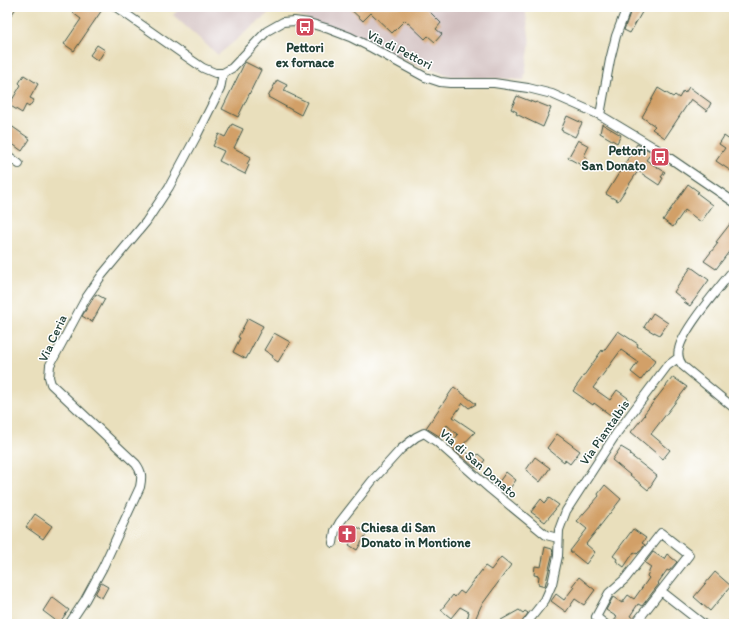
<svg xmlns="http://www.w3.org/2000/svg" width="741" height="631" font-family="Itim,sans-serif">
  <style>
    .industrial { fill: #d1bfbf }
    .building { fill: #d2a067 }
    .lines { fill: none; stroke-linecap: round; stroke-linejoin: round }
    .minor-casing { stroke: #3d5548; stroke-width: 10 }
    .minor { stroke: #fff; stroke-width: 8 }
    .labels { text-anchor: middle; stroke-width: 3; stroke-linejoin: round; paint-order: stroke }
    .poi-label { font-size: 13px; font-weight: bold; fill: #1f3d34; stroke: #fff }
    .street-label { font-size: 13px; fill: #1f3d34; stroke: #fff }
  </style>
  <rect width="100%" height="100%" fill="#fff"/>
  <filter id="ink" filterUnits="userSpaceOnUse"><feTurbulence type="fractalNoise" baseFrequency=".025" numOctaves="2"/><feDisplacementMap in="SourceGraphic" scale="8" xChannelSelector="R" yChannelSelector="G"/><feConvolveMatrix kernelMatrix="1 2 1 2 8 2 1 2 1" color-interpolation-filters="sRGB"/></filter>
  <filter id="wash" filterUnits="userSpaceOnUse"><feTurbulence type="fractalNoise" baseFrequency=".012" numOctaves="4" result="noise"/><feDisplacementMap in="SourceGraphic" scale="16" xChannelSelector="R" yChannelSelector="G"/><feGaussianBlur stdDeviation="0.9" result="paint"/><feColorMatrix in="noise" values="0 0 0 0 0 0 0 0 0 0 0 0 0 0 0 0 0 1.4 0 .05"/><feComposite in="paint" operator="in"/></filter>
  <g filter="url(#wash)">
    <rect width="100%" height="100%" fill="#e9dfbc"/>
    <!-- industrial -->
    <path class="industrial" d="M181,7H276L218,55L173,15Z
      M280,7H525L530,43L524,80L451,76L406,61L372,48Z"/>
    <g id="blocks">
      <!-- building -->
      <path class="building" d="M7,7H17L7,21Z
        M78,7H104L74,51L64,44L81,19L73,13Z
        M348,7H425L441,23L436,29L442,34L435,42L428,36L425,39L405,20L392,33L371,13L363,21Z
        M632,7H645L630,33L624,30Z
        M97,45L105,50L98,61L90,55Z
        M245,62L261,70L238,117L222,109Z
        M24,75L38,84L30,98L34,100L29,107L26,105L22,113L9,105L21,85L19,83Z
        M277,80L287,85L284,91L307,102L301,115L268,97Z
        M689,87L711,103L707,111L691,99L665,138L652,129L655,126L642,117L658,88L673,97L675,95L679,98L683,91L685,93Z
        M517,96L535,103L536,102L551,108L543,127L516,114L517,112L511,109Z
        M567,116L582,123L575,137L561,130Z
        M7,123L30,139L22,151L7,140Z
        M232,124L243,129L234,148L251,157L247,164L249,165L245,174L219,161L224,151L213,146L219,134L225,137Z
        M602,124L621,135L617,143L600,133Z
        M724,136L734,143V173L716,161L725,148L719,144Z
        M578,140L589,146L584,156L587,158L583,166L568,158Z
        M637,144L652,152L646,160L665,172L661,177L663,178L659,185L638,171L618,201L606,194Z
        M688,184L699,192L697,193L713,205L701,222L685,210L673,227L663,220Z
        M730,224L734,228V245L716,269L704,261L718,243L716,242Z
        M691,267L709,280L690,306L684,302L685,301L674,292Z
        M96,294L105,299L92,322L82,316Z
        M653,313L668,323L660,335L654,332V333L644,327Z
        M248,318L263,326L246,359L233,352L240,338L238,337Z
        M618,331L638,344L637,346L656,360L641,380L631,372L638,362L621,350L593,388L610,400L617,390L628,398L613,417L594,403L593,405L573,391L602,350L603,352Z
        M274,333L290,342L278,362L272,358L273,356L264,350Z
        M673,377L687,387L651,434L670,450L663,459L631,432L645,415L644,414Z
        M454,387L476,404L469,408L463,403L453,417L475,432L461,447L474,459L478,454L485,460L478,469L476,467L475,468L449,445L458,435L447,425L439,436L426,428Z
        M557,434L580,451L570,464L565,460L564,462L547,448Z
        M621,447L631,453L630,455L657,476L648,490L612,460Z
        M535,457L550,468L540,482L526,470Z
        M506,472L516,480L506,494L496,486Z
        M605,485L621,499L586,544L595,552L586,564L570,551L587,529L577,521L599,496L598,494Z
        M549,498L559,505L545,522L531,512L541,499L545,503Z
        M35,514L52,526L43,539L26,527Z
        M347,525L359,528L367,533L357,550L349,545L352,540L340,535L342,529L345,530Z
        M633,529L646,538L642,543L645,545L637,554L634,552L624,567L616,561L617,559L613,556Z
        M545,547L552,549L553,552L545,586L538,584L539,576L534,575L535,566L541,567Z
        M653,552L664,559L667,554L677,562L669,571L667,570L658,583L659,584L642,606L638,604L630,616L633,618L630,624H619L614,621L617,617L606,610L613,597L622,603L628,595L634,599L649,578L647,576L651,567L645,563Z
        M501,557L511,565L481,606L473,624L467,620L469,612L460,607L451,618L441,610L453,595L455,597L460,591L464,594L485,566L491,570Z
        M715,572L731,586L710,611L694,597Z
        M579,577L595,590L584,605L575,599L566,612L551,601L556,594L564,600L574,587L572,586Z
        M101,583L108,587L102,598L95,594Z
        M52,597L69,610L59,623L43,611Z
        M519,610L523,613L525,611L528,613L521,624H494Z"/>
    </g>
  </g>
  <g filter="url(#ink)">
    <use href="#blocks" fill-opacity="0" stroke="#3d5548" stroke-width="1"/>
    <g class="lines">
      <!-- minor casing -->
      <g class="minor-casing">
        <path id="minor" d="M116,7L187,57L203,68L215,73H223L232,68L267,31L283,22L294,21L309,23L329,29L350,37L372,48L425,77L440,82L450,83H494L528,88L552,94L600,115L655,148L734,202
          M600,115L610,60L616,36L627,7
          M7,155L19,164
          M734,269C720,287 683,329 679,349C677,356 679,361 683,366L734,408
          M333,543L335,531L340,522L372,481L401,449L416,437L424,433L437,442L490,489L546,535L558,538
          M661,591L703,624
          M69,624L85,600L103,567L140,487C142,477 142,472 136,464L51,384L49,377L50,365L86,298L102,275L146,222L169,187L197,135L220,89L223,73
          M526,624L545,600L552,584L558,556L559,530L566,511L616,434L667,366L678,358
          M605,624L596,617L609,593L625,579L661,533L689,555L635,624
          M732,624L734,622"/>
      </g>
      <!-- minor -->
      <use href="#minor" class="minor"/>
    </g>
  </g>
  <!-- icons -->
  <defs>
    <g id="bus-square" transform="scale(1)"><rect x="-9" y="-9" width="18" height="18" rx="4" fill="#d1495b" stroke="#fff"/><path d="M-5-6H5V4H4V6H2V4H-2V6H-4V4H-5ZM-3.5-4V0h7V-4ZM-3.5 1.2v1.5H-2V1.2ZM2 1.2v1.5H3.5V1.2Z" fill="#fff"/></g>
    <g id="church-square" transform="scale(1)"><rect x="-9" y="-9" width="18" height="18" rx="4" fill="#d1495b" stroke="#fff"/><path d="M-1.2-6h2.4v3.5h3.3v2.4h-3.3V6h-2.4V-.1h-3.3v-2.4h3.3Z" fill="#fff"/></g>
  </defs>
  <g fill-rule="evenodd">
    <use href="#bus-square" x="305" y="27"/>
    <use href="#bus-square" x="660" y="157"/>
    <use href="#church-square" x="347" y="534"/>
  </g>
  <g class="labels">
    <!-- poi labels -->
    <g class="poi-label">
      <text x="305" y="52">Pettori<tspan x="305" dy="15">ex fornace</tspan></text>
      <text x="646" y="155" text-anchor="end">Pettori<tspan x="646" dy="15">San Donato</tspan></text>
      <text x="361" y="532" text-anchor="start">Chiesa di San<tspan x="361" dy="15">Donato in Montione</tspan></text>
    </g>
    <!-- street labels -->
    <g class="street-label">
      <text transform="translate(400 49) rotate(27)" y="5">Via di Pettori</text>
      <text transform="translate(52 338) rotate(-65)" y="5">Via Ceria</text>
      <text transform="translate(604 432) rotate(-55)" y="5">Via Piantalbis</text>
      <text transform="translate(479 463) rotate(41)" y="5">Via di San Donato</text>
    </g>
  </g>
  <!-- margin -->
  <rect width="741" height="631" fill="none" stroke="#fff" stroke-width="24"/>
</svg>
